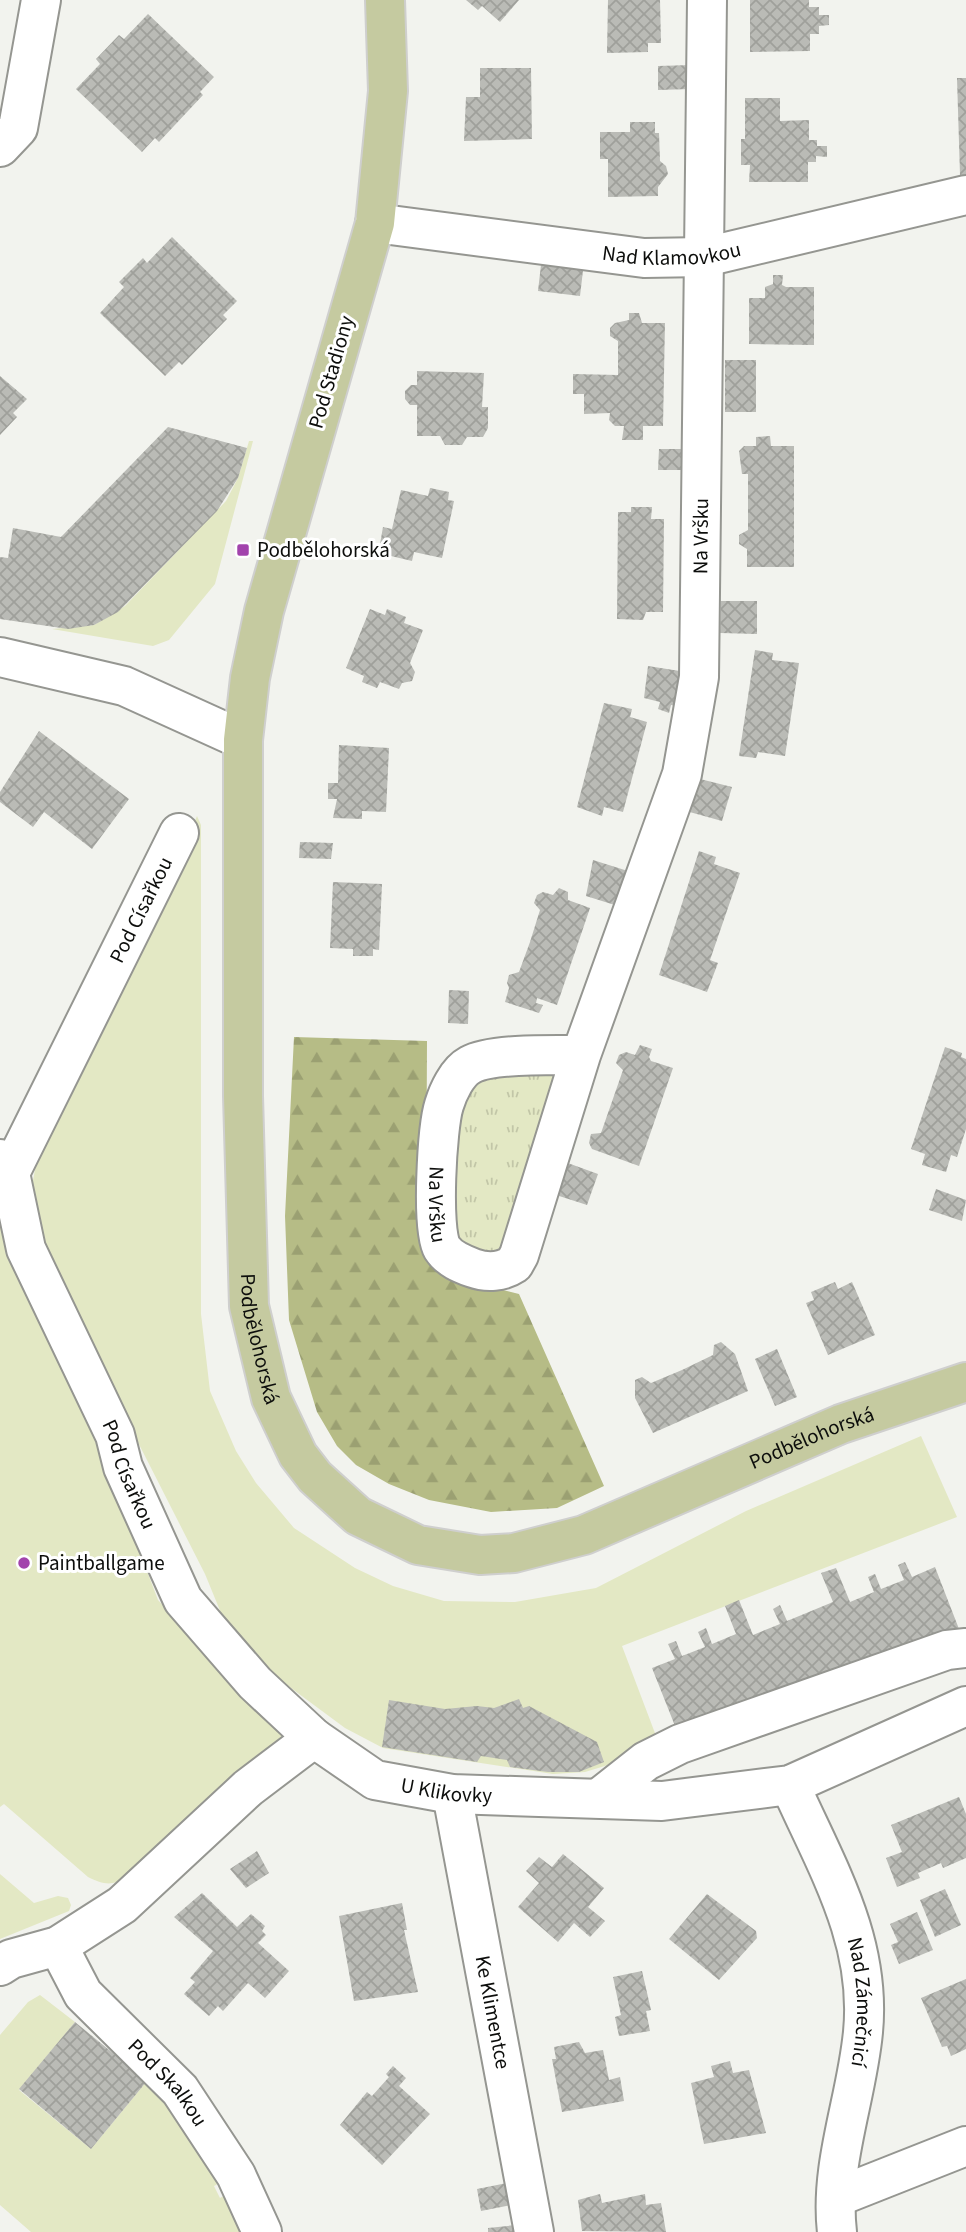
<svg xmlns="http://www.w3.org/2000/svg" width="966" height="2232" font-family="'Source Sans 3',sans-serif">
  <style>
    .grass { fill: #e3e8c4 }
    .forest { fill: url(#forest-firs) }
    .park { fill: url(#park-tufts) }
    .building { fill: url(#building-cross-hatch) }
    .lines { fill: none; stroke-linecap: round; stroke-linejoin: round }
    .minor-casing { stroke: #959691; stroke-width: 42 }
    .major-casing { stroke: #cfcfce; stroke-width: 42 }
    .minor { stroke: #fff; stroke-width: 38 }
    .major { stroke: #c5caa0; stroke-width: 38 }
    .poi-dot { fill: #a243ac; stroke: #fff; stroke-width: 2.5 }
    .labels { text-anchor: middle; stroke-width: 6; stroke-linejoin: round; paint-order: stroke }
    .street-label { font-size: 21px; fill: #0d0e0c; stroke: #fff }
    .poi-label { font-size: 21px; fill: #0d0e0c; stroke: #fff; text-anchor: start }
  </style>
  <defs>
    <pattern id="forest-firs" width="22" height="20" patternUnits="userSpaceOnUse" patternTransform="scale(1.75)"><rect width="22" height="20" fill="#b6bc86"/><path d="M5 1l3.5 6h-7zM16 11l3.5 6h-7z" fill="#9ba072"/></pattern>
    <pattern id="park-tufts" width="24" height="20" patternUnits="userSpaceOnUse" patternTransform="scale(1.75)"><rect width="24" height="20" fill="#e3e8c4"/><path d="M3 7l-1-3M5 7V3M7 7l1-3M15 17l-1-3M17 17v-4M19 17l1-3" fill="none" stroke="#c2c6a7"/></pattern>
    <pattern id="building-cross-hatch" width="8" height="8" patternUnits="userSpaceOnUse" patternTransform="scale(1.75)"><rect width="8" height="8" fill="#babbb6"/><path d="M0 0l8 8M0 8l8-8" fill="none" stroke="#9fa09b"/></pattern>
  </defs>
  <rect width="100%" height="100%" fill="#f2f3ee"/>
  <!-- grass -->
  <path class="grass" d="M249,441H253L215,584L169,640L153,646L52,629L94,625L125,606L226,501L238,478Z
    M197,816L201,825V1314L210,1391L236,1451L256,1483L294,1528L355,1568L393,1586L444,1601L515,1602L596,1588L746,1511L921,1436L957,1517L622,1646L661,1749L585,1772L553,1774L383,1748L345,1728L268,1671L221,1613L205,1574L34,1238L32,1186L36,1164L125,981Z
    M0,1213L6,1254L80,1395L158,1600L232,1679L303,1735L128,1877C112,1886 104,1885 88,1877L4,1804L0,1807Z
    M0,1874L34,1903L58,1896L68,1898L71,1905L69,1911L0,1939Z
    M40,1995L75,2022L19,2090L91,2149L147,2081L170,2103L222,2182L214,2186L220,2198L227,2194L240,2232H31L0,2205V2035L28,2002Z"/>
  <!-- forest -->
  <path class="forest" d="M294,1037L427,1041L426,1250L439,1274L519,1294L604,1486L557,1508L491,1512L429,1500L389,1484L356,1465L337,1446L317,1412L289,1320L285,1216Z"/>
  <!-- park -->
  <path class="park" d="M546,1072L559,1080L507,1246L489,1260L456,1249L449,1140L470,1077Z"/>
  <!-- building -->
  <path class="building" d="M466,0H519L500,22L482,6L478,10Z
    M608,0H660L661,43H648V52L607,53Z
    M750,0H809V7H819V15H829V25L819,26V34H810V51L750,52Z
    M148,14L214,77L200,92L203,95L159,142L155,138L142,152L76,89L100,64L96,59L119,35L124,39Z
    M691,65V89L658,90V66Z
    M480,68H531L532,139L464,141L466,97H480Z
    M957,78H966V175H960Z
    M745,98H780V121L809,120V140H817V146H827V157L816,156V162H808V182H749L750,165H741V139H745Z
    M630,122H655V133H659L660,161L666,166L668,174L658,187V196L608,197V159H600V132H630Z
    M172,237L237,301L223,315L227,319L182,365L179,362L165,376L100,313L124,287L119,282L143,258L147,263Z
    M542,256L584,262L580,296L538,291Z
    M773,275H783L782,285L786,287H814V345L749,344V298H765V287L773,284Z
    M629,313H639L642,323H665L663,426H643V440H622L624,426H615L609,420L610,413L584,414V394H573V374L618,375V341L610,336V328L615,323L629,320Z
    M725,360H756V412H725Z
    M417,371L484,373L482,407H488V428L483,437H467L462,445H445L440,436H417V405H410L405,399V391L411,385H417Z
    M0,376L27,399L13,413L17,417L0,435Z
    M168,427L247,448L238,478L217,511L118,612L94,625L68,629L0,619V557L8,558L13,528L61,537Z
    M770,436L771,446H794V567H747V549L739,544V535L748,530V474H742L739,451L744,446H756V437Z
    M659,449H688V470H658Z
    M430,488L449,492L448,500L454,501L442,558L414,552L412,561L374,552L376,543L380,544L383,527L392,529L401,490L428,496Z
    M631,507H652L651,519H664L663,612H646L643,620L617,619L618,512H631Z
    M721,601H757V634L720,633Z
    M370,609L385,615L387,609L406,617L404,623L423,630L410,663L415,672L412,681L402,683L399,689L380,682L377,688L362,682L364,676L346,668Z
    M755,650L773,653L772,660L799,663L785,756L758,752L756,758L739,756Z
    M648,666L686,672L681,707L671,705L669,713L658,709L660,702L644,698Z
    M604,703L632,709L630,717L647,722L623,812L604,807L602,816L577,807Z
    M39,731L129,799L92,849L44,812L33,827L0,802V792Z
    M339,745L389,748L386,812L362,811V819L333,818L337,799H328V783H338Z
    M696,778L732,787L722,821L686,811Z
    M300,842L333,843L331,859L299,858Z
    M699,851L716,857L714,864L740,873L710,960L718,963L707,992L659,975Z
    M593,860L631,872L618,906L586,896Z
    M333,882L382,884L379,950L373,949V956H353V949L330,948Z
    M559,888L568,892V900L590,908L557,1005L537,998L536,1003L543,1005L539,1013L505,1002L509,988L507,983L509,975L519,972L530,942L540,910L534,903L537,895L543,892L553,895Z
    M449,990L469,991L468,1024L448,1023Z
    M640,1045L652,1049L649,1057L651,1061L673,1068L639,1166L592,1149L589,1143L591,1134L601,1133L623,1070L616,1063L619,1055L626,1052L635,1055Z
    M945,1047L962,1053L961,1057L966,1059V1129L957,1157L951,1155L946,1172L922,1165L925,1154L911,1149Z
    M565,1162L598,1174L587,1205L553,1194Z
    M936,1189L966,1200L962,1221L929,1210Z
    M835,1282L838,1289L852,1282L875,1335L828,1355L806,1303L814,1300L811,1292Z
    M721,1342L735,1354L748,1391L653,1433L635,1398V1380L642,1377L651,1383L682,1370L713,1355L714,1345Z
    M777,1349L797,1397L775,1406L755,1359Z
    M905,1562L912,1577L935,1567L959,1629L864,1667L677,1731L652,1668L675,1659L668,1644L676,1641L682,1656L705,1647L698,1632L706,1628L712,1644L736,1634L725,1606L739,1600L753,1635L780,1624L773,1609L780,1605L787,1621L833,1602L821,1573L836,1568L850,1602L874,1592L868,1577L875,1574L881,1589L904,1580L898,1565Z
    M519,1699L523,1708L529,1706L597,1742L604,1762L579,1772H548L510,1767L507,1760L481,1756L477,1762L382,1747L389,1700L445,1709L477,1706L494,1708Z
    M959,1797L966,1814V1858L943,1868L941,1863L918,1873L920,1878L897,1887L886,1858L902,1852L891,1825Z
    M257,1851L269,1873L246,1888L230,1869Z
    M563,1854L604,1888L588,1907L605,1921L590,1937L574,1923L558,1942L518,1907L539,1883L526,1871L539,1857L552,1867Z
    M945,1889L961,1925L935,1937L920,1900Z
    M202,1893L237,1927L251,1914L265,1926L262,1931L266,1935L258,1943L289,1971L265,1998L248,1983L223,2011L218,2006L209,2016L184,1994L195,1982L190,1978L213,1951L174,1917Z
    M707,1894L756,1931L757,1938L719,1980L669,1939Z
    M402,1903L407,1930H404L418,1992L354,2001L339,1916Z
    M917,1912L933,1950L899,1964L891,1945L898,1942L890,1924Z
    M642,1971L651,2010L646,2011L650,2031L619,2036L615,2017L621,2015L613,1977Z
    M966,1979V2049L951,2056L947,2046L942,2047L921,1998Z
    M75,2022L147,2081L91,2149L19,2089Z
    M579,2042L585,2053L603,2050L609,2080L620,2077L624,2101L562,2112L552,2059H556L554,2047Z
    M730,2061L733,2073L749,2070L766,2133L704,2144L691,2083L714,2077L711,2066Z
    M393,2066L406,2078L399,2086L430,2114L382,2165L340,2125L367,2092L372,2096L389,2077L386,2074Z
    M507,2183L511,2205L481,2211L477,2189Z
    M600,2194L602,2203L645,2194L646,2205L661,2203L666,2232L582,2231L578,2200Z
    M516,2225V2232H488V2228Z"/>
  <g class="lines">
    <!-- minor casing -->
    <g class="minor-casing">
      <g id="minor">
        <path d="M0,147L18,128L41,0"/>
        <path id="s1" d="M375,223L644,258L705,257L966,195"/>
        <path d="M0,657L124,686L243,740"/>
        <path id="s2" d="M581,1055C555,1055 491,1053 470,1065C457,1072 448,1092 444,1105C437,1127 431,1230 442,1248C449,1259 462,1264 473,1268C487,1273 502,1272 514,1264L519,1255L581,1055L682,774L699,677L707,0"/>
        <path id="s3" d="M0,1159L10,1173L26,1249L115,1435L123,1467L183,1600L255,1683L314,1738"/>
        <path id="s4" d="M10,1173L179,833"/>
        <path id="s5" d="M790,1785C826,1866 872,1940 863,2032C857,2098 829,2165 837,2232"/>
        <path id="s6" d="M452,1794L534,2232"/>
        <path d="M599,1798L646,1761L680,1744L947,1650L966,1648"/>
        <path id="s7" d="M58,1946L83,1994L180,2090L236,2175L262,2232"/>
        <path id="s8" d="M0,1966L11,1959L58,1946L122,1905L248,1788L314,1738L375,1780L452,1794L662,1801L790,1785L966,1706"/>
        <path d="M837,2197L966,2146"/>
      </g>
    </g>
    <!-- major casing -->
    <g class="major-casing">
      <g id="major">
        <path id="s9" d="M385,0L388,91L375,223L264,611L250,678L243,740V1096L249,1306L271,1398L298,1455L315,1477L358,1516L418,1545L480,1555L514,1553L584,1535L841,1424L966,1382"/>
      </g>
    </g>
    <!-- minor -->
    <use href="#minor" class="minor"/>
    <!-- major -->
    <use href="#major" class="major"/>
  </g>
  <!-- markers -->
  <g class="poi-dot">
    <rect x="236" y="543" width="14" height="14" rx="3.5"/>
    <circle cx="24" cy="1563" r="7"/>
  </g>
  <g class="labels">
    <!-- street labels -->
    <g class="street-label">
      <text dy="7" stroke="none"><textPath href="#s1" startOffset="299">Nad Klamovkou</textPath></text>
      <text transform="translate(331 372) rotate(-74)" y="7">Pod Stadiony</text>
      <text dy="7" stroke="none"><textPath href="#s2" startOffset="1143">Na Vršku</textPath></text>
      <text dy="7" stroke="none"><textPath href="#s4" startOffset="294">Pod Císařkou</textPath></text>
      <text dy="7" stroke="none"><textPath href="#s2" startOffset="261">Na Vršku</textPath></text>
      <text dy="7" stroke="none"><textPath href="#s9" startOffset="1358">Podbělohorská</textPath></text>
      <text dy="7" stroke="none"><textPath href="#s9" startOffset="2051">Podbělohorská</textPath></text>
      <text dy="7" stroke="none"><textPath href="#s3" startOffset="343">Pod Císařkou</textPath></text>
      <text dy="7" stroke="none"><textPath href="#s8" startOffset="539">U Klikovky</textPath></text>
      <text dy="7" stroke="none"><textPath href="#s5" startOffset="231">Nad Zámečnicí</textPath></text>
      <text dy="7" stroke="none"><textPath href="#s6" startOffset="222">Ke Klimentce</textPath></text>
      <text dy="7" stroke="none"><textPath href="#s7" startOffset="177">Pod Skalkou</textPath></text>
    </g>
    <!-- poi labels -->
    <g class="poi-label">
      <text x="257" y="557">Podbělohorská</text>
      <text x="38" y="1570">Paintballgame</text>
    </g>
  </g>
</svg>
